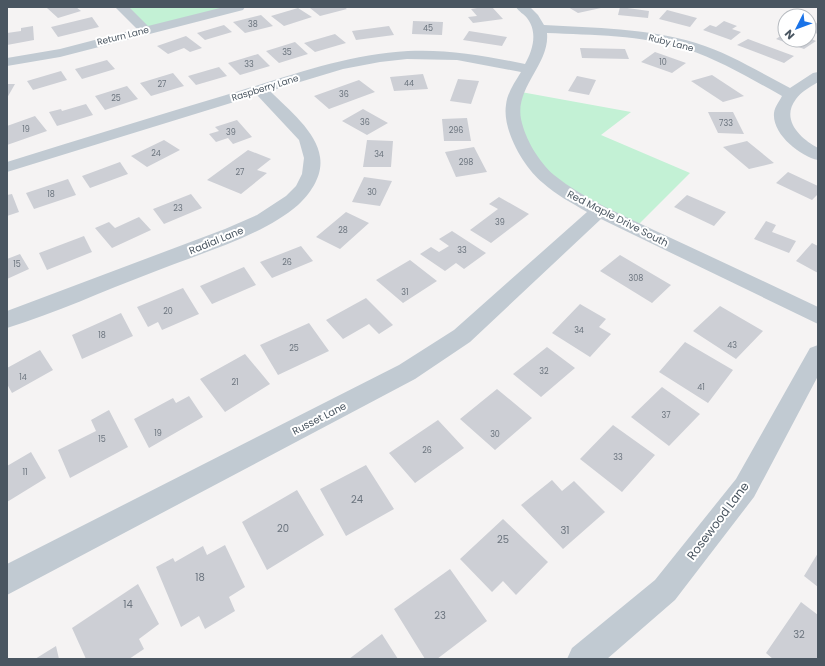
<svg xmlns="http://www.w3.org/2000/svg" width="825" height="666" font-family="Poppins,sans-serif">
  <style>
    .green { fill: #c3f1d5 }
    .building { fill: #cdcfd5 }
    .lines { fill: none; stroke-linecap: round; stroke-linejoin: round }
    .street { fill: #c1cad2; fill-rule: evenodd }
    .labels { text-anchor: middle; stroke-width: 4; stroke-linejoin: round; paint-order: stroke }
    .number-label { font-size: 8px; fill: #6b747e }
    .far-street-label { font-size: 9px; fill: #4a5661; stroke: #fff }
    .street-label { font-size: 10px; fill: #4a5661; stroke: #fff }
    .near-number-label { font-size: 10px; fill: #6b747e }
    .near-street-label { font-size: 12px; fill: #4a5661; stroke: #fff }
  </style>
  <rect width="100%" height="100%" fill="#f5f3f3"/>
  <!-- green -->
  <path class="green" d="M124,7H233L147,29Z
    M521,92L631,112L601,135L690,173L637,226L549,178L522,139L518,100Z"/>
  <!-- building -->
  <path class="building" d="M52,7H76L81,11L58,18L47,8Z
    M312,7H344L347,9L320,16L310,8Z
    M483,7H492L503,19L473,23L468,17L477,16L471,9Z
    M568,7H601V8L578,13Z
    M620,7L649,11L648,18L618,15Z
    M298,8L312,17L284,26L271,16Z
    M667,10L697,18L690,27L659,19Z
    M261,15L273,26L245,33L233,22Z
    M92,17L99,27L58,37L51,27Z
    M413,21L443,22L442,35L412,34Z
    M724,21L737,26L732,29L741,32L731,40L703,30L710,25L716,27Z
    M818,22V34L809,31V28Z
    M224,25L232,32L205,40L197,33Z
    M33,26L34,40L7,45V33L21,31V28Z
    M389,26L394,35L356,40L352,31Z
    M469,31L507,37L502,46L463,40Z
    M785,33V40H809V38L816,41L804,49L776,39Z
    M335,34L346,43L315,52L304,43Z
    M186,36L202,48L190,52L184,48L168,54L157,46Z
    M748,39L794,56L784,63L737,45Z
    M295,42L308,54L279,63L266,51Z
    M580,48L625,49L629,59L582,58Z
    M655,52L686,63L672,73L641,62Z
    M258,54L270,66L240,75L228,63Z
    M107,60L115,69L82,79L75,69Z
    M219,67L227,76L196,85L188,76Z
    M61,71L67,80L33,90L27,81Z
    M173,73L184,86L151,96L140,83Z
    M423,74L428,89L394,91L390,77Z
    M712,75L744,96L723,102L691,81Z
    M577,76L596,80L589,95L568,91Z
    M458,79L479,81L471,104L450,101Z
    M359,80L375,92L329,109L314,96Z
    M7,84H15L7,98Z
    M127,86L138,99L105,110L95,96Z
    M86,104L93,115L57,126L49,112L61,109L62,111Z
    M363,109L388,123L367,135L342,121Z
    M708,112H733L744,134L718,133Z
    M35,116L47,131L7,145V126Z
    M467,118L471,141H444L442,119Z
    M237,120L252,137L233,144L228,138L216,142L209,134L219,131L215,127Z
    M164,140L180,150L147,167L131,156Z
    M367,140L393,141L391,167H363Z
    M747,141L774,163L749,169L723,147Z
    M474,147L487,172L456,177L445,152Z
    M248,150L271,159L257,170L267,173L241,194L207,180Z
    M120,162L128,174L90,188L82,176Z
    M788,172L818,186V194L812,200L776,183Z
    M364,177L392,181L380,206L352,202Z
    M68,179L76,195L34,209L26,193Z
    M12,194L19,212L7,216V195Z
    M191,194L202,208L164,224L153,209Z
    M687,195L726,212L714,226L674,207Z
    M499,197L529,214L491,243L470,230L498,209L489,204Z
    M346,212L369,223L340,249L316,237Z
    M139,217L151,230L112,248L95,228L109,222L115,228Z
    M766,221L776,225L772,232L796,241L789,253L754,239Z
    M452,231L486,253L464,269L456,263L445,271L420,254L431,247L439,252L449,246L439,239Z
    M84,236L92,252L47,270L39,253Z
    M812,243L818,246V273L796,261Z
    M301,246L313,261L272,278L260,262Z
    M20,254L29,269L7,279V259Z
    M620,255L671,285L652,303L600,271Z
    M410,260L437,281L403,303L376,280Z
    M244,267L256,285L212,304L200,286Z
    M183,288L199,314L162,330L158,322L148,327L137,307Z
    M366,298L393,325L379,334L369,324L343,339L326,320Z
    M580,304L606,319L599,327L611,334L590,357L552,333Z
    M720,306L763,331L736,359L693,331Z
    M121,313L133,336L82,359L72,335Z
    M309,323L329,351L278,375L260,345Z
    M685,342L733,370L708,403L659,372Z
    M547,347L575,368L541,397L513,374Z
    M40,350L53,370L12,393L7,384V368Z
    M245,354L270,384L225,412L200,379Z
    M662,387L700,414L669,446L631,417Z
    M497,389L532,418L495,450L460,419Z
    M189,396L203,417L149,448L134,419L173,398L176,403Z
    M109,410L128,447L70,478L58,450L96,431L91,420Z
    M438,420L464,448L415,483L389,453Z
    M613,425L655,455L622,492L580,459Z
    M31,452L46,478L7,502V466Z
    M366,465L394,509L346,536L320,489Z
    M552,480L562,491L574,481L605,512L563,549L521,505Z
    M297,490L324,535L267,570L242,522Z
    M503,519L548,562L516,595L503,581L492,592L460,559Z
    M225,545L245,587L229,597L235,611L205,629L199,616L181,627L156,567L173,558L175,562L203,546L207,555Z
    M818,553V587L804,576Z
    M450,569L487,621L437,659H425L394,609Z
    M138,584L159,624L139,639L144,649L129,659H86L72,628Z
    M801,602L818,615V659H773L766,653Z
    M382,634L398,659H349Z
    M56,646L59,659H35Z"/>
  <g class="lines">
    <!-- street -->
    <path class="street" d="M115,7H129L148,26L224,7H245L243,10L60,57L7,66V58L60,49L137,29Z
      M516,7H530L538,15L544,25C595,28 646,28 696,43C729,53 759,72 790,88L813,73L818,72V82C810,87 801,92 796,99C780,120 801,139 818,148V160C800,156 772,134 774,113C775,106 779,102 782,96C751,79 720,60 686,49C641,35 593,35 547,33C550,64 515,87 521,119C525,139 539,162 554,175C585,200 623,215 658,232C712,257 765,282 818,307V324L601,219L470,342L415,379L7,595V564L399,365L454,330L587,212C572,203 556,195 543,183C524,168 502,130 506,105C507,93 515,82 521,72L457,60L407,59L380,62L343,69L270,91C288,109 317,132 320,157C323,175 311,193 298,205C263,236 195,255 151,273C103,291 56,313 7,328V311L225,229L257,215L286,196L296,186L302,174L304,158L299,140L257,95L7,172V162C83,138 159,115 236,92C292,75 349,54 408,51C448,49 486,56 525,64C533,50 538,32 527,18C524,14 519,12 516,7Z
      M818,345V376L754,497L675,600L607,659H567L572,648L655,580L736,479L810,348Z"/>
  </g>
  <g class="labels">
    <!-- number labels -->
    <g class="number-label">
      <text x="253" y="27">38</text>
      <text x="428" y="31">45</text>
      <text x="287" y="55">35</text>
      <text x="663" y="65">10</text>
      <text x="249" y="67">33</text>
      <text x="409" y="86">44</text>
      <text x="162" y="87">27</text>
      <text x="344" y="97">36</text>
      <text x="116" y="101">25</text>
      <text x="365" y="125">36</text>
      <text x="726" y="126">733</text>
      <text x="26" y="132">19</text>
      <text x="456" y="133">296</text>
      <text x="231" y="135">39</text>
      <text x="156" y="156">24</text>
      <text x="379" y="157">34</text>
      <text x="466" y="165">298</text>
      <text x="240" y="175">27</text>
      <text x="372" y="195">30</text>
      <text x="51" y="197">18</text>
      <text x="178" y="211">23</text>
      <text x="500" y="225">39</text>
      <text x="343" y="233">28</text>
      <text x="462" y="253">33</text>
      <text x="287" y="265">26</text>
      <text x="17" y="267">15</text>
      <text x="636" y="281">308</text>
      <text x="405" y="295">31</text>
      <text x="168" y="314">20</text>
      <text x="579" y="333">34</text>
      <text x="102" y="338">18</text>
      <text x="732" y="348">43</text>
      <text x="294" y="351">25</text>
      <text x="544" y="374">32</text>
      <text x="23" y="380">14</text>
      <text x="235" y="385">21</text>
      <text x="701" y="390">41</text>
      <text x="666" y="418">37</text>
      <text x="158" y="436">19</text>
      <text x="495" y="437">30</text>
      <text x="102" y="442">15</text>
      <text x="427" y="453">26</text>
      <text x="618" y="460">33</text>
      <text x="25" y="475">11</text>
    </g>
    <!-- far-street labels -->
    <g class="far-street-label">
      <text transform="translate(123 36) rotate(-14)" y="3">Return Lane</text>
      <text transform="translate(671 43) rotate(14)" y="3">Ruby Lane</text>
      <text transform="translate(265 88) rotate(-17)" y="3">Raspberry Lane</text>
    </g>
    <!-- street labels -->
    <g class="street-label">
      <text transform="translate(618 218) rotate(27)" y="4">Red Maple Drive South</text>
      <text transform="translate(216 240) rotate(-22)" y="4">Radial Lane</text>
      <text transform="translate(319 418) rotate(-27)" y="4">Russet Lane</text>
    </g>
    <!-- near-number labels -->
    <g class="near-number-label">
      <text x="357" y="503">24</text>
      <text x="283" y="532">20</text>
      <text x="565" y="534">31</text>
      <text x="503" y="543">25</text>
      <text x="200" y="581">18</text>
      <text x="128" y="608">14</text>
      <text x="440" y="619">23</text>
      <text x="799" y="638">32</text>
    </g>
    <!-- near-street labels -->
    <g class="near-street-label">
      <text transform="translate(718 521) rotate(-53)" y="4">Rosewood Lane</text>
    </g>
  </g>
  <!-- border -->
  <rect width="825" height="666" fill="none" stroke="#4a5661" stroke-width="16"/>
  <!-- north arrow -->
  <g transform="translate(797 28) rotate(228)"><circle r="19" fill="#ffffff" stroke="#b7bbc0"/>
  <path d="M0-3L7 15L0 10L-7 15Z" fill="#1a73e8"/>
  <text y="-6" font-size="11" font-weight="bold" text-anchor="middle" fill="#4a5661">N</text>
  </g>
</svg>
